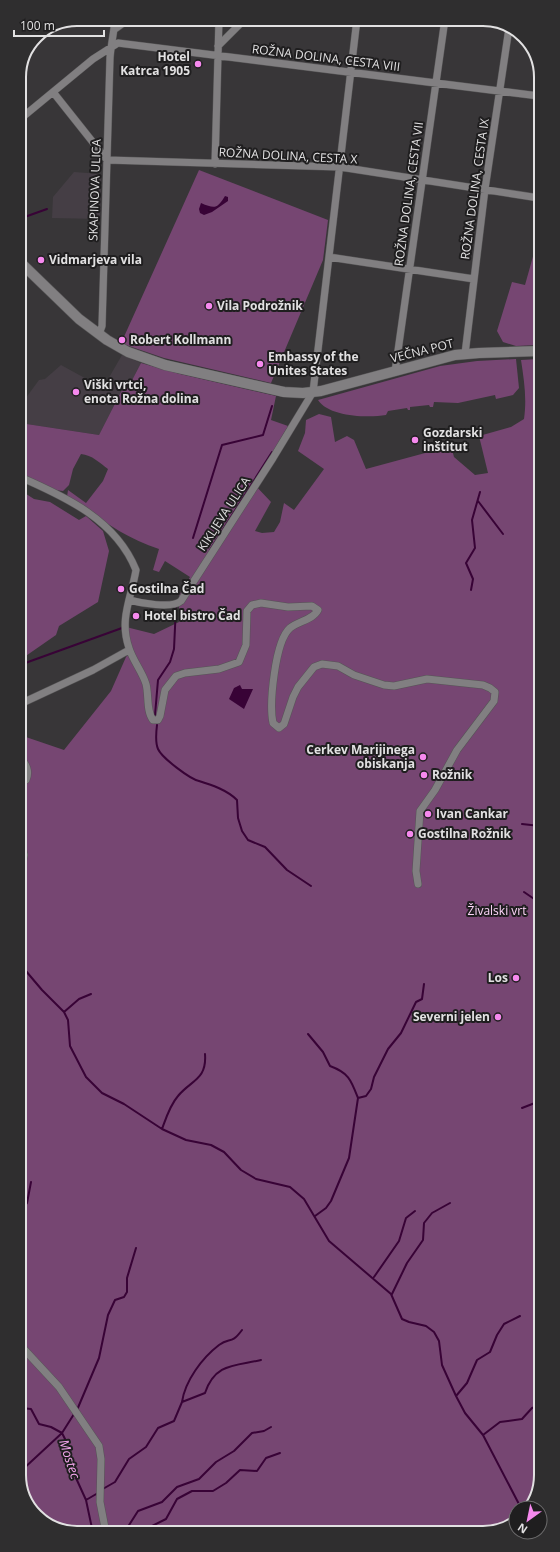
<svg xmlns="http://www.w3.org/2000/svg" width="560" height="1552" font-family="'Open Sans',sans-serif">
  <style>
    .built { fill: #453e45 }
    .green { fill: #764672 }
    .water { fill: #380336 }
    .lines { fill: none; stroke-linecap: round; stroke-linejoin: round }
    .stream { stroke: #380336; stroke-width: 2 }
    .minor-casing { stroke: #565556; stroke-width: 8 }
    .secondary-casing { stroke: #565556; stroke-width: 11 }
    .minor { stroke: #817f81; stroke-width: 7 }
    .secondary { stroke: #817f81; stroke-width: 10 }
    .poi-dot { fill: #f689ee; stroke: #1f1e1f; stroke-width: 1.5 }
    .labels { text-anchor: middle; stroke-width: 4; stroke-linejoin: round; paint-order: stroke }
    .poi-label { font-size: 12px; font-weight: bold; fill: #e2e1e2; stroke: #1f1e1f; text-anchor: start }
    .street-label { font-size: 12px; fill: #e2e1e2; stroke: #1f1e1f }
    .park-label { font-size: 12px; fill: #fdd5f9; stroke: #1f1e1f }
    .water-label { font-size: 13px; font-style: italic; fill: #f5a7ee; stroke: #1f1e1f }
    .rim { fill: none; stroke: #e2e1e2; stroke-width: 2 }
  </style>
  <rect width="100%" height="100%" fill="#383638"/>
  <!-- built -->
  <path class="built" d="M74,172L101,174L100,219L52,218L53,197Z
    M122,355L141,363L128,388L124,386L99,435L20,423V406L39,380L45,379L61,365L103,388Z"/>
  <!-- green -->
  <path class="green" d="M199,170L328,220L323,260L271,383L164,358L123,344V339Z
    M539,235V324L536,326L537,345L516,346L503,342L497,331L512,282L525,285Z
    M516,359L519,388L513,395L496,399L495,395L458,403L434,402L433,407H430L429,405L410,407V410H408L407,408L388,411L386,415C368,418 329,417 318,400L440,366L477,361Z
    M539,359L541,1475L530,1508H516V1519L498,1531L73,1533L39,1519L21,1490L20,735L64,750L111,691L126,657L132,650L126,627L154,634L179,622V596L190,577L165,561L159,572L153,570L159,549C124,538 97,516 67,497L68,490L86,503L103,481L108,469C100,463 92,455 81,454L73,469L69,485L63,491L55,490L20,475V423L99,435L124,386L128,388L141,363L180,374L276,396L271,420L288,426L254,484L271,502L255,531L262,533L274,532L280,522L284,503L294,510L324,469L298,451L305,433L306,420L319,414L331,417L335,442L347,436L354,440L366,469L451,446L454,457L475,475L488,473L479,436L511,427L524,419C527,398 524,380 521,360Z
    M20,490L34,499L50,502L79,520L86,516L103,531L109,551L98,602L59,626L56,635L20,660Z"/>
  <!-- water -->
  <path class="water" d="M225,196L228,197V201L212,212L204,215L200,213L199,209L201,203C215,209 217,209 225,196Z
    M240,685L242,689H253L244,709L229,699L234,688Z"/>
  <g class="lines">
    <!-- stream -->
    <path class="stream" d="M19,219L47,209
      M478,501L503,534
      M193,538L222,445L263,435L272,406
      M210,550L272,452
      M471,590L473,579L466,563L475,548L472,520L480,492
      M20,667L28,662L122,628
      M155,715L158,680L170,662L174,649L176,606
      M157,725C156,733 155,742 158,749C162,758 190,779 199,781C212,785 227,790 237,800L238,818L242,831L248,840L265,847L287,870L311,886
      M522,824L540,826
      M524,892L540,903
      M20,964L42,990L64,1012L68,1020L70,1046L86,1077L102,1093L124,1104L162,1129L186,1140L211,1145L224,1152L241,1170L256,1179L290,1187L304,1199L329,1241L391,1294L402,1319L409,1322L426,1326L434,1332L439,1341L442,1365L456,1396L465,1413L483,1435L521,1508
      M64,1012L79,999L91,994
      M308,1034L323,1052L330,1066C349,1073 351,1080 358,1098
      M522,1108L540,1101
      M162,1129C166,1118 170,1105 178,1096C191,1080 207,1080 205,1054
      M21,1212L27,1203L31,1182
      M315,1216L326,1208L331,1201L349,1158L358,1098L366,1096L371,1089L374,1077L388,1049L401,1033L416,1002L422,999L424,984
      M374,1277L399,1241L406,1218L415,1211
      M392,1294L407,1263L423,1240L424,1223L432,1213L450,1203
      M456,1396L467,1383L477,1360L490,1352L497,1335L504,1324L520,1316
      M182,1402C185,1381 202,1358 219,1345C230,1337 231,1345 242,1330
      M21,1408L31,1409L39,1424L51,1427L62,1433L66,1441L76,1478L86,1500L93,1533
      M77,1410L99,1358L108,1315L115,1300L124,1297L127,1292V1278L136,1248
      M483,1435L500,1422L522,1419L532,1408L541,1405
      M21,1471L62,1433L74,1414
      M101,1490L115,1482L129,1459L146,1447L158,1428L174,1421L182,1402L205,1393C215,1363 235,1366 261,1360
      M86,1500L98,1493
      M124,1533L138,1511L162,1502L177,1487L199,1479L216,1462L234,1451L252,1433L264,1431L271,1427
      M138,1533L166,1519L177,1499L192,1491H213L226,1483L240,1470L257,1471L266,1458L280,1453"/>
    <!-- minor casing -->
    <g class="minor-casing">
      <path id="minor" d="M115,29L129,19
        M218,46L245,19
        M53,92L107,160L340,167L539,198
        M19,120L93,59L118,43L539,96
        M215,164L219,19
        M329,257L474,279
        M99,334L102,326L110,58C111,44 114,33 115,19
        M465,354L485,189L509,28
        M395,372L445,19
        M20,477C66,497 116,520 136,570C131,599 119,619 129,648C133,661 142,671 146,684C149,695 146,711 153,720H158L160,716L165,690L176,676L185,673L219,669L239,662L246,645L247,611L252,605L261,603L288,607L312,606L318,610C313,620 298,621 290,628C275,641 269,704 273,723L279,728L284,724L293,697L298,687L314,667L322,664L338,666L354,675L384,685L394,686L427,679L483,685L490,688L495,692L494,701L457,750L435,790L420,811L416,871L418,884
        M129,600C140,603 172,609 181,601L273,458L313,392L357,19
        M20,704L93,670L129,650
        M20,757C26,764 30,771 26,780H20
        M20,835L24,855L22,867
        M21,1346L59,1387L99,1446L101,1459L100,1502L106,1533"/>
    </g>
    <!-- secondary casing -->
    <g class="secondary-casing">
      <path id="secondary" d="M19,261L79,319L107,340L128,352L165,365L284,392L303,393L321,391L455,355L479,353L539,351"/>
    </g>
    <!-- minor -->
    <use href="#minor" class="minor"/>
    <!-- secondary -->
    <use href="#secondary" class="secondary"/>
  </g>
  <!-- markers -->
  <g class="poi-dot">
    <circle cx="198" cy="64" r="4"/>
    <circle cx="41" cy="260" r="4"/>
    <circle cx="209" cy="306" r="4"/>
    <circle cx="122" cy="340" r="4"/>
    <circle cx="260" cy="364" r="4"/>
    <circle cx="76" cy="392" r="4"/>
    <circle cx="415" cy="440" r="4"/>
    <circle cx="121" cy="589" r="4"/>
    <circle cx="136" cy="616" r="4"/>
    <circle cx="423" cy="757" r="4"/>
    <circle cx="424" cy="775" r="4"/>
    <circle cx="428" cy="814" r="4"/>
    <circle cx="410" cy="834" r="4"/>
    <circle cx="516" cy="978" r="4"/>
    <circle cx="498" cy="1017" r="4"/>
  </g>
  <g class="labels">
    <!-- poi labels -->
    <g class="poi-label">
      <text x="190" y="61" text-anchor="end">Hotel<tspan x="190" dy="14">Katrca 1905</tspan></text>
      <text x="49" y="264">Vidmarjeva vila</text>
      <text x="217" y="310">Vila Podrožnik</text>
      <text x="130" y="344">Robert Kollmann</text>
      <text x="268" y="361">Embassy of the<tspan x="268" dy="14">Unites States</tspan></text>
      <text x="84" y="389">Viški vrtci,<tspan x="84" dy="14">enota Rožna dolina</tspan></text>
      <text x="423" y="437">Gozdarski<tspan x="423" dy="14">inštitut</tspan></text>
      <text x="129" y="593">Gostilna Čad</text>
      <text x="144" y="620">Hotel bistro Čad</text>
      <text x="415" y="754" text-anchor="end">Cerkev Marijinega<tspan x="415" dy="14">obiskanja</tspan></text>
      <text x="432" y="779">Rožnik</text>
      <text x="436" y="818">Ivan Cankar</text>
      <text x="418" y="838">Gostilna Rožnik</text>
      <text x="508" y="982" text-anchor="end">Los</text>
      <text x="490" y="1021" text-anchor="end">Severni jelen</text>
    </g>
    <!-- street labels -->
    <g class="street-label">
      <text transform="translate(326 58) rotate(7)" y="4">ROŽNA DOLINA, CESTA VIII</text>
      <text transform="translate(288 156) rotate(3)" y="4">ROŽNA DOLINA, CESTA X</text>
      <text transform="translate(475 189) rotate(-82)" y="4">ROŽNA DOLINA, CESTA IX</text>
      <text transform="translate(95 190) rotate(-88)" y="4">SKAPINOVA ULICA</text>
      <text transform="translate(409 194) rotate(-82)" y="4">ROŽNA DOLINA, CESTA VII</text>
      <text transform="translate(422 351) rotate(-14)" y="4">VEČNA POT</text>
      <text transform="translate(224 514) rotate(-57)" y="4">KIKLJEVA ULICA</text>
    </g>
    <!-- park labels -->
    <g class="park-label">
      <text x="497" y="915">Živalski vrt</text>
    </g>
    <!-- water labels -->
    <g class="water-label">
      <text transform="translate(70 1459) rotate(72)" y="5">Mostec</text>
    </g>
  </g>
  <!-- crop -->
  <path d="M0 0H560V1552H0ZM77 26H483A51 51 0 0 1 534 77V1475A51 51 0 0 1 483 1526H77A51 51 0 0 1 26 1475V77A51 51 0 0 1 77 26Z" fill="#2f2e2f" fill-rule="evenodd"/>
  <path class="rim" d="M77 26H483A51 51 0 0 1 534 77V1475A51 51 0 0 1 483 1526H77A51 51 0 0 1 26 1475V77A51 51 0 0 1 77 26Z"/>
  <!-- north arrow -->
  <g transform="translate(528 1520) rotate(213)"><circle r="19" fill="#1f1e1f" stroke="#6d6c6d"/>
  <path d="M0-3L7 15L0 10L-7 15Z" fill="#f689ee"/>
  <text y="-6" font-size="11" font-weight="bold" text-anchor="middle" fill="#e2e1e2">N</text>
  </g>
  <!-- scale -->
  <path d="M14 30v6h90v-6" fill="none" stroke="#e2e1e2" stroke-width="2"/>
  <text x="20" y="30" font-size="12" fill="#e2e1e2" stroke="#1f1e1f" stroke-width="3" paint-order="stroke">100 m</text>
</svg>
